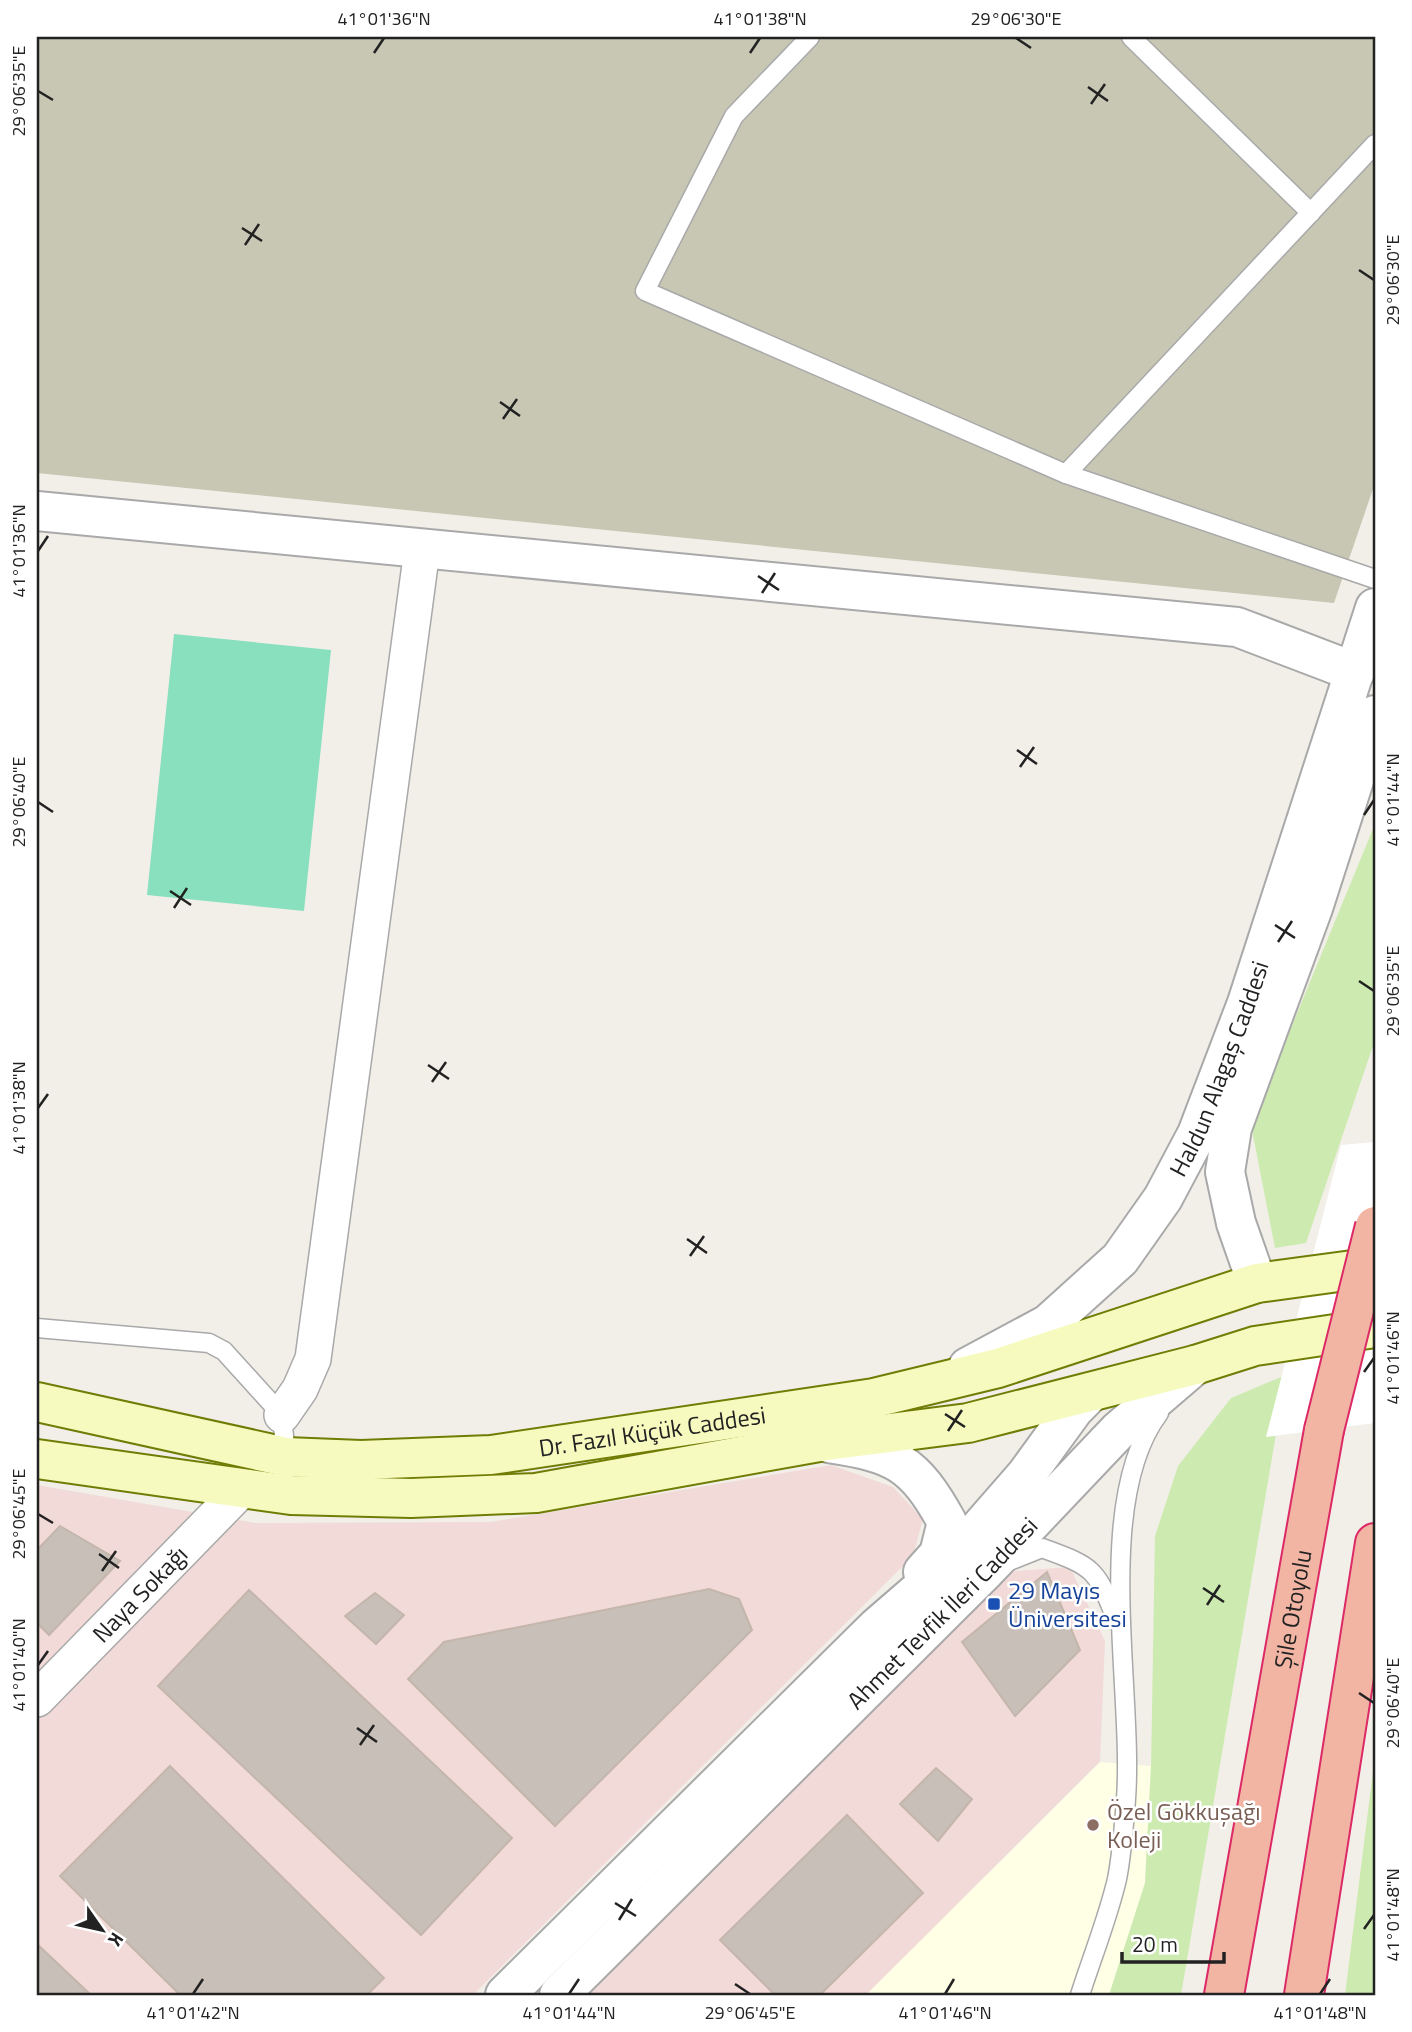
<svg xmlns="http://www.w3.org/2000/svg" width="1412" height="2032" font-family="'Titillium Web',sans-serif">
	<rect width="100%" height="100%" fill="#f2efe9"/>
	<g fill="#f2dad9">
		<path d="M831 1465 893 1487 923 1519 913 1556 473 1995H37V1485L256 1523 490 1522Z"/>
		<path d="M1070 1567 1105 1641 1100 1762 866 1995H588L1004 1572Z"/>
	</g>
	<path fill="#ffffe5" d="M1100 1762 1151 1766 1145 1883 1109 1995H866Z"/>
	<path fill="#c7c7b4" d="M37 37H1375V483L1334 603 37 473Z"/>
	<g fill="#cdebb0">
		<path d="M1375 824V1040L1306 1243 1275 1248 1251 1125Z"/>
		<path d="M1286 1375 1181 1995H1109L1145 1883 1151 1766 1155 1536 1178 1466 1231 1398Z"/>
		<path d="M1375 1755V1995H1345Z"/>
	</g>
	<path fill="#88e0be" d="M174 634 331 650 304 911 147 895Z"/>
	<path fill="#fff" d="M1375 1142V1423L1266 1437 1341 1145Z"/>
	<g fill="#c7bfb8" stroke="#c4b6ab" stroke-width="2">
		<path d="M60 1526 120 1561 49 1635 37 1623V1550Z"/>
		<path d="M1047 1572 1080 1650 1015 1716 962 1642Z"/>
		<path d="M709 1589 739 1599 752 1630 555 1826 408 1679 444 1642Z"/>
		<path d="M249 1590 512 1838 421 1935 158 1686Z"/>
		<path d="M375 1593 404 1615 376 1644 345 1616Z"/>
		<path d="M170 1766 384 1978 367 1995H180L60 1876Z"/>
		<path d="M936 1768 972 1799 938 1841 900 1804Z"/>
		<path d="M847 1815 923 1893 820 1995H775L720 1940Z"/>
		<path d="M37 1944 91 1995H37Z"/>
	</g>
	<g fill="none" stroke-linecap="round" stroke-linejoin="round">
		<defs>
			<g id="service">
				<path d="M810 37 734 116 645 291 1066 474 1375 579"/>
				<path d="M1131 37 1311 213"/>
				<path d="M1066 474 1375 144"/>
				<path d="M37 1328 209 1343 224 1351 282 1415 286 1457"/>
				<path d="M1007 1562 1042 1548C1095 1567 1096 1569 1117 1621"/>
				<path d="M1080 1995C1092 1957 1108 1918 1117 1879 1122 1854 1124 1825 1126 1799 1134 1691 1092 1502 1159 1413"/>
			</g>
			<g id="minor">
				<path d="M282 1415 300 1389 313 1359 422 550"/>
				<path id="s1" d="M37 1699 242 1489"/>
			</g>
			<g id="tertiary">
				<path d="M37 511 1237 627 1355 672"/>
				<path d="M1257 1283 1236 1223 1225 1172 1232 1128 1313 908 1375 715"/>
				<path id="s2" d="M968 1367 1048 1324 1120 1259 1163 1198 1197 1134 1247 1003 1375 608"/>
				<path d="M828 1443C895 1453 914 1462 947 1522L939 1554 923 1572"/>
				<path d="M505 1995 877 1627 944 1569 1026 1475 1074 1409 1091 1392"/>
				<path id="s3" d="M559 1995 986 1570 1118 1431 1195 1365"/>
			</g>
			<g id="secondary">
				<path id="s4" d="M37 1402 286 1457 361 1460 491 1455 874 1398 998 1368 1257 1283 1375 1267"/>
				<path d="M37 1459 291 1495 411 1498 536 1493 819 1442 968 1423 1195 1365 1255 1346 1375 1328"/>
			</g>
			<g id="trunk">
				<path id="s5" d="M1224 1995 1324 1430"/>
				<path d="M1304 1995 1375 1543"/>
			</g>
		</defs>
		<use href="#service" stroke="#a9a9a9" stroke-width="21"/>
		<use href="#minor" stroke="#a9a9a9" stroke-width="38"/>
		<use href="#tertiary" stroke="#a9a9a9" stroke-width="42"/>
		<use href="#secondary" stroke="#707d05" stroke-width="42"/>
		<use href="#trunk" stroke="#dc2a67" stroke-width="42"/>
		<use href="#service" stroke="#fff" stroke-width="18"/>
		<use href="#minor" stroke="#fff" stroke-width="35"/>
		<use href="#tertiary" stroke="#fff" stroke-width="38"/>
		<use href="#secondary" stroke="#f7fabf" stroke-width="38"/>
		<use href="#trunk" stroke="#f2b4a3" stroke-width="38"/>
		<defs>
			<path id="trunk-bridge" d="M1324 1430 1375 1226"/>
		</defs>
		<use href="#trunk-bridge" stroke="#dc2a67" stroke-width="42" stroke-linecap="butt"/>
		<use href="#trunk-bridge" stroke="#f2b4a3" stroke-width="38"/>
	</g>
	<path fill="none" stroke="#222" stroke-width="2.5" d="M1016 38 1031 48M374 53 384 38M750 53 760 38M1088 87 1108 101M38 91 53 100M1091 104 1105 84M242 228 262 241M245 245 259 224M1359 270 1374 280M500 402 520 416M503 419 517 399M38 551 48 536M758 576 779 590M762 593 775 573M1017 750 1037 764M1020 767 1034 747M38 802 53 812M1364 815 1374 800M170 891 191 905M174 908 187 888M1275 925 1295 938M1278 942 1292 921M1359 981 1374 991M428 1065 449 1079M432 1082 446 1062M38 1108 48 1094M687 1239 707 1253M690 1256 704 1236M1364 1372 1374 1358M945 1414 965 1427M948 1431 962 1410M38 1514 53 1523M99 1554 119 1568M102 1571 116 1551M1203 1588 1224 1602M1207 1605 1220 1585M38 1665 48 1651M1359 1693 1374 1703M357 1728 377 1742M360 1745 374 1725M615 1903 636 1916M619 1920 632 1899M1364 1929 1374 1915M735 1984 750 1994M193 1994 203 1979M569 1994 579 1979M945 1994 954 1979M1320 1994 1330 1979"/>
	<rect fill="#1a4fb4" stroke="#fff" stroke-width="2.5" x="987" y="1597" width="14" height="14" rx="3.5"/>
	<circle fill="#8d6e63" stroke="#fff" stroke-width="2.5" cx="1093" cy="1825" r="7"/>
	<g text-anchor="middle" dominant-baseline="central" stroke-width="5" stroke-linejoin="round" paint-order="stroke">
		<g font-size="24" fill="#222" stroke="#fff">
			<text stroke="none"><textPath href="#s2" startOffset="404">Haldun Alagaş Caddesi</textPath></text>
			<text stroke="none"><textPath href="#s4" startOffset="623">Dr. Fazıl Küçük Caddesi</textPath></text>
			<text stroke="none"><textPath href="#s1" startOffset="147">Naya Sokağı</textPath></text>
			<text stroke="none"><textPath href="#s5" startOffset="392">Şile Otoyolu</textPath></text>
			<text stroke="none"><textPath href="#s3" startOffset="541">Ahmet Tevfik İleri Caddesi</textPath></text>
		</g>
		<g font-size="24" fill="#164399" stroke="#fff" text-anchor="start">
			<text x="1008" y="1590">29 Mayıs<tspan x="1008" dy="28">Üniversitesi</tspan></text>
		</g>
		<g font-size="24" fill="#785e54" stroke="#fff" text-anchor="start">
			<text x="1107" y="1811">Özel Gökkuşağı<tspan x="1107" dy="28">Koleji</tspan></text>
		</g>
	</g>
	<rect width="1412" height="2032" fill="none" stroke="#ffffff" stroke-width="77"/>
	<g transform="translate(102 1930) rotate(124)" stroke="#ffffff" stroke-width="5" paint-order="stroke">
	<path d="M0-5L12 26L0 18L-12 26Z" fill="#222222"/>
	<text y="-10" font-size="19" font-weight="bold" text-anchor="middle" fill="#222222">K</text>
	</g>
	<path d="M1122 1952v10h102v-10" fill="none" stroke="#222222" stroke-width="3.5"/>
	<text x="1132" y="1952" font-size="21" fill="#222222" stroke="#ffffff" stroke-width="5" paint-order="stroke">20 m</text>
	<rect x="38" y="38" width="1336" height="1956" fill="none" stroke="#222" stroke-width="2.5"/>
	<g font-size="18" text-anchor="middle" fill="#222">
		<text x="384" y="25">41°01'36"N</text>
		<text x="760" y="25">41°01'38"N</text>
		<text x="1016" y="25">29°06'30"E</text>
		<text transform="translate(19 91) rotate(-90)" y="6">29°06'35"E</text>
		<text transform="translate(1393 280) rotate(-90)" y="6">29°06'30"E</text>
		<text transform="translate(19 551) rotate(-90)" y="6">41°01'36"N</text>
		<text transform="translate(1393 800) rotate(-90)" y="6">41°01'44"N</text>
		<text transform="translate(19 802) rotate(-90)" y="6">29°06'40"E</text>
		<text transform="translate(1393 991) rotate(-90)" y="6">29°06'35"E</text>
		<text transform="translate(19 1108) rotate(-90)" y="6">41°01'38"N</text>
		<text transform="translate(1393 1358) rotate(-90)" y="6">41°01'46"N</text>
		<text transform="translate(19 1514) rotate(-90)" y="6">29°06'45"E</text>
		<text transform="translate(19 1665) rotate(-90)" y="6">41°01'40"N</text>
		<text transform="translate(1393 1703) rotate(-90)" y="6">29°06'40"E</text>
		<text transform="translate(1393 1915) rotate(-90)" y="6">41°01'48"N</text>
		<text x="193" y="2019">41°01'42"N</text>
		<text x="569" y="2019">41°01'44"N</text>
		<text x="750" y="2019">29°06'45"E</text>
		<text x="945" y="2019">41°01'46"N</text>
		<text x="1320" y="2019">41°01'48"N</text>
	</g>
</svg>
